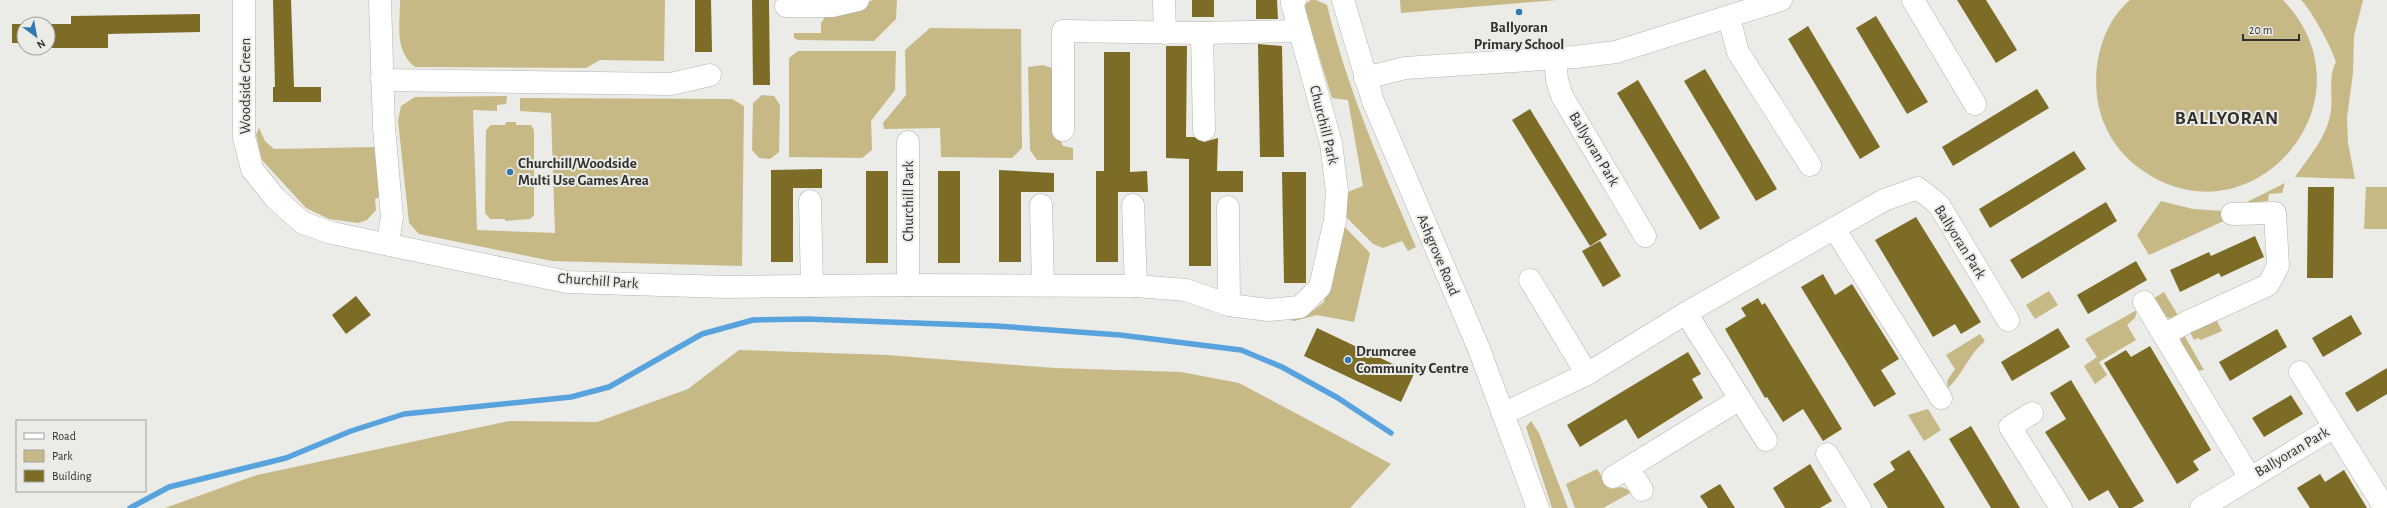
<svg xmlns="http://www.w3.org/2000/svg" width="2387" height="508" font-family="'Alegreya Sans',sans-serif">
	<rect width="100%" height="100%" fill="#ebebe7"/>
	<g fill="#c7b985">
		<path d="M400 0H665L664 61 600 60 586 68 415 67C394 50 400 25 400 0Z"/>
		<path d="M873 0H897L896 19 874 41 798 40 794 38V33H821V23L827 14 853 10Z"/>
		<path d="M1311 0H1316L1327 5C1347 89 1382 168 1416 247L1408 251 1402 241 1383 248 1373 244 1347 218 1345 196 1350 191 1363 186 1348 100 1332 98 1306 14 1305 4Z"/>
		<path d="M1400 0H1557L1401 13Z"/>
		<path d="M2130 0H2283C2380 101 2249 250 2139 168 2116 151 2100 124 2097 96 2093 62 2103 23 2130 0Z"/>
		<path d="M2301 0H2363L2354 36 2353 73 2347 118 2348 143 2355 179 2295 177C2309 157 2328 136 2331 110 2333 94 2328 76 2336 62 2332 48 2312 11 2301 0Z"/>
		<path d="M930 28 1021 29 1022 148 1012 158 941 157 940 128 884 129 883 123 906 95 905 50Z"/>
		<path d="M798 51H896L895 90 871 121 872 150 862 158 789 157V58Z"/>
		<path d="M1043 65 1052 68C1064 94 1049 119 1063 146L1073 148V160H1037L1030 150 1028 67Z"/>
		<path d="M762 95 774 96 780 105 779 152 770 159 759 158 752 150 753 103Z"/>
		<path d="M507 96 506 104 497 105V111L473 110 477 230 555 233 551 113 520 111V98L732 99 744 106 742 266 552 261 419 234 409 223 398 121 401 106 415 97Z"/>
		<path d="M506 122H516V125H531L534 130V215L530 219 505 221V219H490L485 213 486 130 491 125H505Z"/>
		<path d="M259 128 265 141 274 149 376 147 379 197 375 199 376 210 367 220 358 223 329 219 306 208 262 160 256 135Z"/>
		<path d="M2285 183 2282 193 2269 194 2268 201 2243 204Z"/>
		<path d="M2366 187H2387V229H2364Z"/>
		<path d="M2161 201 2193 209 2223 211 2226 220 2149 255 2137 235Z"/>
		<path d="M1344 226 1370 253 1354 322 1317 315 1294 321 1290 320 1314 310 1324 302Z"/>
		<path d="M2049 291 2058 305 2035 319 2026 305Z"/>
		<path d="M2164 292 2179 317C2165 323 2159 310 2151 300Z"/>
		<path d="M2137 310 2135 318 2127 325 2136 340 2099 362 2107 375 2095 384 2084 366 2097 357 2085 339Z"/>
		<path d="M2215 317 2222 331 2201 340 2198 338 2194 340 2189 330Z"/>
		<path d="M2183 333 2204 370 2194 371C2187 359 2176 347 2183 333Z"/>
		<path d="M1980 334 1985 341C1969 354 1963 374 1948 388L1947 381 1955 369 1946 355Z"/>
		<path d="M739 350 887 355 1055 368 1181 372 1239 383 1391 464 1350 508H165L257 475 509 421 597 422 688 389Z"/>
		<path d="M1928 409 1941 430 1924 441 1908 415Z"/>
		<path d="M1531 421 1539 433 1568 508H1552L1526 427Z"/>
		<path d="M1597 469 1610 489 1622 487 1632 492 1603 508H1575L1566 484Z"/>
	</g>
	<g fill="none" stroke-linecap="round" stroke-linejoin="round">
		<path stroke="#58a3dd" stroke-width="5.5" d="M130 508 169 487 286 458 351 431 404 414 571 397 609 387 702 334 753 320 807 319 997 326 1120 335 1241 350 1282 367 1338 398 1391 433"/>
	</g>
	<g fill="#7d6c26">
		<path d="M273 0H291L294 87H321V102H273V87H275Z"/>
		<path d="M695 0H711L712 52H695Z"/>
		<path d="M752 0H769L770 85H753Z"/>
		<rect x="1192" y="0" width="22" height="17"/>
		<path d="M1256 0H1277L1278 19H1256Z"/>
		<path d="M1957 0H1986L2017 50 1996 63Z"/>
		<path d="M200 14V32L108 34V48H50V43H48V24H71V16Z"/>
		<path d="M1876 16 1928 102 1907 114 1856 28Z"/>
		<rect x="12" y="24" width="12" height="19"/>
		<path d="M1808 26 1880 147 1860 159 1788 39Z"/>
		<path d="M1258 44 1282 46 1284 157H1260Z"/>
		<path d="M1166 46H1187L1186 137H1194L1204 142 1218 138 1217 171H1243V192H1211V266H1189V159L1166 158Z"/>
		<path d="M1104 52H1130V172L1147 171 1148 192H1118V262H1096V171H1104Z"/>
		<path d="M1705 69 1777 189 1756 201 1684 81Z"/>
		<path d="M1638 80 1720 218 1700 230 1617 93Z"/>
		<path d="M2037 89 2049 108 1953 166 1942 147Z"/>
		<path d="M1530 109 1607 235 1590 246 1512 120Z"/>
		<path d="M2074 151 2086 169 1990 228 1979 209Z"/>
		<path d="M822 169V188H793V262H771V170Z"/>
		<path d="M999 170 1054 173V192H1021V262H999Z"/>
		<rect x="866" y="171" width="22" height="92"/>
		<rect x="938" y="171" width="22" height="92"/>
		<path d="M1282 172H1306V283H1284Z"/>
		<path d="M2308 187H2334L2333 278H2307Z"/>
		<path d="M2106 202 2117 221 2022 279 2010 260Z"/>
		<path d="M1916 217 1981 322 1961 334 1955 324 1933 337 1875 240Z"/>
		<path d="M2255 236 2264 257 2221 277 2219 273 2180 292 2170 270 2209 252 2211 256Z"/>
		<path d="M1600 241 1621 276 1603 287 1582 251Z"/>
		<path d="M2136 261 2147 280 2088 314 2077 295Z"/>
		<path d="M1823 274 1835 295 1852 284 1899 359 1881 370 1896 394 1874 407 1801 287Z"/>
		<path d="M356 296 371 315 346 334 332 315Z"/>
		<path d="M1758 298 1762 305 1765 303 1842 429 1823 441 1803 409 1783 422 1767 397 1765 398 1725 329 1746 316 1741 308Z"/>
		<path d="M2351 315 2362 334 2323 357 2312 338Z"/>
		<path d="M1317 328 1414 374 1401 402 1304 356Z"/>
		<path d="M2058 328 2070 347 2012 381 2001 362Z"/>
		<path d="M2277 329 2287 347 2230 381 2219 362Z"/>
		<path d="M2150 346 2211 450 2193 461 2199 470 2177 484 2104 363 2126 350 2131 357Z"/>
		<path d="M1688 352 1701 374 1692 379 1703 398 1638 439 1626 419 1580 447 1567 425Z"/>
		<path d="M2387 368V394L2357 412 2345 393Z"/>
		<path d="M2071 380 2144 501 2132 508H2119L2108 490 2089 501 2045 432 2066 419 2050 393Z"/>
		<path d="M2291 395 2303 414 2264 437 2252 418Z"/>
		<path d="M1971 426 2007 486 2020 508H1991L1949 439Z"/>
		<path d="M1909 450 1928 480 1945 508H1888L1873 484 1895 470 1890 462Z"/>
		<path d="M1810 464 1832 501 1820 508H1785L1773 488Z"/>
		<path d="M2344 470 2367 508H2310L2297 488 2320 474 2325 482Z"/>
		<path d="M1720 484 1735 508H1708L1700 496Z"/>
	</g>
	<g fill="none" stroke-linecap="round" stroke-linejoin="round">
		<defs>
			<g id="minor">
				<path d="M244 0V137L252 169 275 198 303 223 332 233 567 282 726 287 908 285 1136 286 1186 290 1229 305 1269 310 1300 307 1320 287 1335 220 1337 191 1331 143 1292 3 1295 0"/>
				<path d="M380 0 384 128 392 217 388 243"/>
				<path d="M1164 0 1165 33"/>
				<path d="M1343 0 1373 101 1479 349 1538 508"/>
				<path d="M1913 0 1975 104"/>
				<path d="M786 6H832L858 0"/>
				<path d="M1729 18 1738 52 1810 165"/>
				<path d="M1202 33 1204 130"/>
				<path d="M1555 58 1557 80 1562 96 1645 236"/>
				<path d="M1365 78 1405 68 1575 57 1616 52 1781 0"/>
				<path d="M382 80 671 84 710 75"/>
				<path d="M1063 130V31L1202 33 1300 31"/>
				<path d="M810 201 812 286"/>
				<path d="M1041 205 1043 285"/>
				<path d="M1133 205 1136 286"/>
				<path d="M1228 207 1229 305"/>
				<path d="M1834 228 1941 398"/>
				<path d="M1530 280 1587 374"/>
				<path d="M908 285V142"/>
				<path d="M2144 302 2250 478"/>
				<path d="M1686 313 1766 440"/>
				<path d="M2164 335 2187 322 2268 285 2278 266 2275 213 2232 214"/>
				<path d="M2300 372 2385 508"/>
				<path d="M2032 413 2010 427 2061 508"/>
				<path d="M1503 414 1587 374 1686 313 1884 200 1918 188 1939 205 2008 320"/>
				<path d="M1827 454 1860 508"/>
				<path d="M1628 468 1642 490"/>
				<path d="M1613 477 1740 399"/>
				<path d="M2201 508 2334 427"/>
			</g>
		</defs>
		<use href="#minor" stroke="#b5b4b1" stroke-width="23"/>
		<use href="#minor" stroke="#fff" stroke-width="22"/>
	</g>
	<g fill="#317aae" stroke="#ebebe7" stroke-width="1.5">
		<circle cx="1519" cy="12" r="4"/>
		<circle cx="510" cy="172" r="4"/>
		<circle cx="1348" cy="360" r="4"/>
	</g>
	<g text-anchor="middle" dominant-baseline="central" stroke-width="4" stroke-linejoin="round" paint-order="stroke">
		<g font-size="15" font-weight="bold" fill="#313130" stroke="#ebebe7" text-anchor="start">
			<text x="1519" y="27" text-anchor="middle">Ballyoran<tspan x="1519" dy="17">Primary School</tspan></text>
			<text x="518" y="163">Churchill/Woodside<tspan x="518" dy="17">Multi Use Games Area</tspan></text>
			<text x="1356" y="351">Drumcree<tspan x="1356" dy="17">Community Centre</tspan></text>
		</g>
		<g font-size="15" fill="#313130" stroke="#ebebe7">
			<text transform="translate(245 86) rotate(-90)">Woodside Green</text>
			<text transform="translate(1324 125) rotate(76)">Churchill Park</text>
			<text transform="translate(1594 149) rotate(59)">Ballyoran Park</text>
			<text transform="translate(908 201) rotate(-90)">Churchill Park</text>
			<text transform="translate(1960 242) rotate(58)">Ballyoran Park</text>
			<text transform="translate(1438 255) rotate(67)">Ashgrove Road</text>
			<text transform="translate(598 281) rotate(4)">Churchill Park</text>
			<text transform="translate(2292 452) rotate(-31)">Ballyoran Park</text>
		</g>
		<g font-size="19" font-weight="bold" letter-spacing="1" fill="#313130" stroke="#ebebe7">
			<text x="2227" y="118">BALLYORAN</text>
		</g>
	</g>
	<rect x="16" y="420" width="130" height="72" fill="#ebebe7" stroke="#a1a19e"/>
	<rect x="24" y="433" width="20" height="6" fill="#ffffff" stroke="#a1a19e"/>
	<text x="52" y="440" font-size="12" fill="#313130">Road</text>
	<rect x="24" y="450" width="20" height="12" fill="#c7b985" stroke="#a1a19e"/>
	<text x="52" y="460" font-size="12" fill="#313130">Park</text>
	<rect x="24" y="470" width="20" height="12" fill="#7d6c26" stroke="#a1a19e"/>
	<text x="52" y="480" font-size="12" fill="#313130">Building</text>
	<g transform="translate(36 36) rotate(148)"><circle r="19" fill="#ebebe7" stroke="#a1a19e"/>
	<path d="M0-3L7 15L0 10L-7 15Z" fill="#317aae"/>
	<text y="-6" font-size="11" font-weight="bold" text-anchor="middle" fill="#313130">N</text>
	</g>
	<path d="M2243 34v6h56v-6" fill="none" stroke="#313130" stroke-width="2"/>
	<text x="2249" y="34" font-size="12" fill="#313130" stroke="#ebebe7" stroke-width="3" paint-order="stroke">20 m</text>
</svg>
